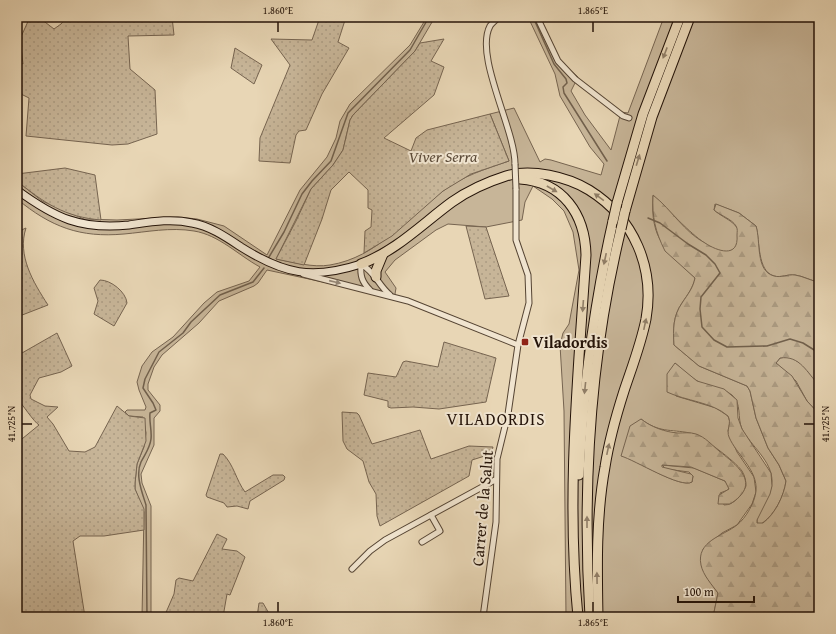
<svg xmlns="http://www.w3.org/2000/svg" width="836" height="634" font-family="'Gentium Book Plus',serif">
	<defs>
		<pattern id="forest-firs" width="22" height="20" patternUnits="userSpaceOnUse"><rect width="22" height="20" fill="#c7b598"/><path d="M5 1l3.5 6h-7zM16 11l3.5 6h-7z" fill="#ab9b82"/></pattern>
		<pattern id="garden-dots" width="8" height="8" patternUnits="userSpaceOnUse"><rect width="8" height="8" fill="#c7b598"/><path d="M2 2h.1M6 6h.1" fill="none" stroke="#ab9b82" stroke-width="1.8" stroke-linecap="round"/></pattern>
	</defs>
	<rect width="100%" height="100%" fill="#e8d6b5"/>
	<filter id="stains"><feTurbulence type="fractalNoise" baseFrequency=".005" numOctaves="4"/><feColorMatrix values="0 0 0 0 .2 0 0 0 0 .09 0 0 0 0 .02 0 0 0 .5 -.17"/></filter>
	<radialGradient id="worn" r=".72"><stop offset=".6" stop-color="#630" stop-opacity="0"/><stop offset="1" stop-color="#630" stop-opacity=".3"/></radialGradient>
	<g fill="#c7b598" stroke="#766450" fill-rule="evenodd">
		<path d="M427 17H435L415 51 353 115 350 120 343 150 333 165 311 189 276 259C293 262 313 268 330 265 378 257 406 218 443 191 463 176 485 169 509 161L490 114 514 108 540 162 545 159 551 160 601 175 604 164 590 147 560 96 555 74 528 17H539L559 61 578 77 571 91 585 115 611 150 621 112 628 113 664 17H819V282C811 281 803 276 795 275 788 274 781 278 774 276 757 271 760 241 756 226L739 213 715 204 714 210C725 220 746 224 737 244 722 276 665 203 653 196 650 240 666 250 695 278 693 288 688 294 682 303 673 316 673 329 674 345L699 366 747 386 750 391 756 418 768 448 779 465 786 481C784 496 775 515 761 524L757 523C755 509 773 496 772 481 772 461 751 446 742 429 737 418 742 403 732 395 722 387 710 388 699 382 690 377 682 369 675 363L676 396 716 408 728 416 730 422 728 431 737 452 754 477 756 492 752 504 737 525 722 533 703 549 706 576 718 593 713 617H566L564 411 560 345 563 333 569 324 579 270 573 232 564 211 552 199 533 186 525 202 522 220 486 227 448 224 436 230 395 260 385 272 396 288 394 300 351 288 267 270 258 283 254 286 219 301 199 323 162 355 154 367 148 384V390L160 405V411L154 418V445L141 474 142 483 151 506V617H142L144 512 135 489V483L137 464 144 447 146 433 143 417 129 416 125 412 127 410H145L146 407 139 390 137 382 142 366 152 352 173 337 204 303 217 292 249 281 260 267C238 255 219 235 194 231 170 227 147 232 124 234 80 238 51 227 17 199V181L42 201 84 219 117 220 178 217 197 219 224 226 267 255 300 190 327 157 336 138 340 121 350 104 410 45ZM641 419C659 433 670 429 690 433 702 436 735 461 742 471 745 476 746 481 746 486 742 495 734 505 724 505L720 493 728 490 729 487 725 481 694 468 662 465 666 469 689 472 693 476 692 482C681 488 642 464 630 459Z"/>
		<path d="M786 357 792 358 803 365 819 385V414L807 401 796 381 776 363 780 358Z"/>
	</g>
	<g fill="url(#forest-firs)" stroke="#766450">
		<path d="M653 195C672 210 684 232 705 243 717 251 739 259 737 235 737 232 738 229 736 226 732 219 721 216 714 210L716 204 739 213 756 226C761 241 755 271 774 276 781 278 788 274 795 275 803 276 811 281 819 282V385C807 373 800 355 780 358L776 363 792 376 807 401 819 414V603L817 617H713L718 593C712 585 703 575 701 565 696 541 723 536 737 525 746 518 755 502 756 491 758 470 736 454 729 437 726 430 732 423 728 416 712 402 686 401 667 392V374L675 363 697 381 724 389 737 400 738 418 742 429 771 473 772 486 770 494 757 520V523H763C775 514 784 496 786 481L779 465 768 448 756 418 750 391 747 386 699 366 674 345C673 329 673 316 682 303 688 294 693 288 695 278L665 251C655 231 652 217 653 195Z"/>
		<path d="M641 419C651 427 665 432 678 433 684 433 690 432 696 434 705 437 712 445 719 451 738 466 762 484 730 504H718L719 495 729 489 725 481 691 467 662 465V467L691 474 693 476 692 482C681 489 635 460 621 456L630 426Z"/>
	</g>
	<g fill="url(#garden-dots)" stroke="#766450">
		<path d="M30 17 41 19 54 29 61 24 67 17H172L174 35 128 36 130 69 155 90 157 134 128 144 112 145 26 136 29 98 17 92V61L23 64 20 39Z"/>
		<path d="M320 17H346L338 42 349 48 322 94 306 130 299 131 296 135 290 163 259 161 260 138 290 65 271 39 312 40Z"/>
		<path d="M444 39 431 61 444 67 434 95 384 138 411 151 416 138 427 130 490 114 509 161 471 174 443 191 392 236 364 253 365 231 371 227 372 210 368 208V190L349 172 331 190 322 219 304 265 276 259 296 221 311 189 333 165 343 150 350 120 353 115 415 51 420 43Z"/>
		<path d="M235 48 262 65 254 84 231 68Z"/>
		<path d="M65 168 95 175 101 220C65 217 44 203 17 181V174Z"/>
		<path d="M466 226 486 227 509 296 485 299Z"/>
		<path d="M26 228C17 255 33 282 48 305L17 317V232Z"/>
		<path d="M100 280C111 280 126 292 127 303L114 326 94 314 98 301 94 288Z"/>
		<path d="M57 333 72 366 61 372 39 378 30 395 31 399 45 406 58 407 47 417 53 424 69 451 85 452 95 447 117 406 129 416 145 418 146 441 137 464 135 483V489L144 509V530L104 536H80L73 541 85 617H17V443L39 425C34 422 22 404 17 398V353H22Z"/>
		<path d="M444 342 496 358 486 402 439 409 413 407 391 408 388 407V401L364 395 368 373 396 377 403 362 406 361 438 367Z"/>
		<path d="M342 412 357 413 359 415 372 444 420 430 431 459 469 446 493 447 491 454 472 460 469 476 380 526 377 516 376 494 369 482 363 461 347 449 343 441Z"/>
		<path d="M220 454H223C234 465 236 480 245 492L273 475H283L285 477 284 480 250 501 248 509 237 506 227 507 224 503 207 497 206 495Z"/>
		<path d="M217 534 227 539 222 549 237 551 245 557 230 595 227 594 223 617H164L174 594 176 580 179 578 193 581Z"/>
		<path d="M259 603H263L271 617H257Z"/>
	</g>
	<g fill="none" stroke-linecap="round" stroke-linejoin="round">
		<g stroke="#71604c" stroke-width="1.5">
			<path d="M533 17 554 64 566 79 567 83 563 87 564 93 607 161"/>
			<path d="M648 218 660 223 688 244 706 255 715 264 720 273 701 297 700 309 702 327 714 340 727 347 767 346 790 339 803 343 819 353"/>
			<path d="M269 257 284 232 302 194 312 181 331 161 348 113 410 50 429 17"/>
			<path d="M147 617 146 505C142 492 135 475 141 462 145 454 150 448 151 439 152 430 149 422 150 413L156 410 153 403 143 388 145 379 159 352 183 333 191 322 220 295 253 282 264 268"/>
		</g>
		<defs>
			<g id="street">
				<path d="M499 17C496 20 492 23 490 26 474 56 515 129 515 164"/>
				<path d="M537 17 558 61 575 79 623 116 629 118"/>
				<path d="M303 274 408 301 518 345"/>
				<path d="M370 290C362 282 360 276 361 264 376 273 378 285 390 295"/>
				<path d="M422 542 440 531 431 515"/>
				<path d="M352 569 370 551 385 540 495 480"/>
				<path d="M483 617 496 522 497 459 508 414 518 345 529 303 528 275 516 240V189"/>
			</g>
			<path id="secondary" d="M17 190C55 218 81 230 129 225 150 222 171 218 192 223 210 226 226 237 241 247 284 274 312 280 361 264"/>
			<g id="highway">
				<path d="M520 179C563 182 585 214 586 255 578 376 566 496 578 617"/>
				<path d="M617 203 643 114 680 17"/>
				<path d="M625 211 652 117 690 17"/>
				<path d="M361 264C396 251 422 224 452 202 469 190 487 182 506 176 531 168 568 177 589 190 634 218 655 268 646 319 641 344 632 367 624 391 616 416 609 441 605 467 596 516 597 567 598 617"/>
				<path d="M376 277V271L383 254"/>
				<path d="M579 475C583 389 594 305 613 221"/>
				<path d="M590 617C582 487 590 356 621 229"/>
			</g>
		</defs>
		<use href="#street" stroke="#543" stroke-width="7"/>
		<use href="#secondary" stroke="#241308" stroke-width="9"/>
		<use href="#highway" stroke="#241308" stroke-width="11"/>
		<use href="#street" stroke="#f0e4cf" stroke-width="5"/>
		<use href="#secondary" stroke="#f0e4cf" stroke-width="7"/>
		<use href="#highway" stroke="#e8d6b5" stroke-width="9"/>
		<defs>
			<path id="street-bridge" d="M515 164 516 189"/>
			<g id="highway-bridge">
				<path d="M613 221 617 203"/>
				<path d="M621 229 625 211"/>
			</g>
		</defs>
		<use href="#street-bridge" stroke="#543" stroke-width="7" stroke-linecap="butt"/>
		<use href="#highway-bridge" stroke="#241308" stroke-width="11" stroke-linecap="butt"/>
		<use href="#street-bridge" stroke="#f0e4cf" stroke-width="5"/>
		<use href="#highway-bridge" stroke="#e8d6b5" stroke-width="9"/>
	</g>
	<defs><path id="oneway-solid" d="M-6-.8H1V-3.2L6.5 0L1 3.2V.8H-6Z"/></defs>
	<g fill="#907e67">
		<use href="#oneway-solid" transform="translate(665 53) rotate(111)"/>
		<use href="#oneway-solid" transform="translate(638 160) rotate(-73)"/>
		<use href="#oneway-solid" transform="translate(552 189) rotate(30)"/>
		<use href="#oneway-solid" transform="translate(599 197) rotate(-144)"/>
		<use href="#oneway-solid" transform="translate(605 259) rotate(102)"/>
		<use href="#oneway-solid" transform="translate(583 306) rotate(94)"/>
		<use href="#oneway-solid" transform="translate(645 324) rotate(-78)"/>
		<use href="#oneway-solid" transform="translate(585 388) rotate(96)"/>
		<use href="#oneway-solid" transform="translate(608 449) rotate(-78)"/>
		<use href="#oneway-solid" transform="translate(587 522) rotate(-90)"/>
		<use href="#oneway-solid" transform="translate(597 578) rotate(-91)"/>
	</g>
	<use fill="#948675" href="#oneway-solid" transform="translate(335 282) rotate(13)"/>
	<path fill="none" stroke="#241308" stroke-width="1.5" d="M278 22V32M593 22V32M22 424H32M804 424H814M278 602V612M593 602V612"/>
	<rect fill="#8f2418" stroke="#f0e4cf" stroke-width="1.5" x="521" y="338" width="8" height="8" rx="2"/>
	<g text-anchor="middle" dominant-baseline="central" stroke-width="4" stroke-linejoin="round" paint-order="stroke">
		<g font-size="16" font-style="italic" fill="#5d4c3a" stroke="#f0e4cf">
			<text x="443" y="156">Viver Serra</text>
		</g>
		<g font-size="16" font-weight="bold" fill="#241308" stroke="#f0e4cf" text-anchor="start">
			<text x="533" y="342">Viladordis</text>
		</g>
		<g font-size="16" fill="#241308" stroke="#f0e4cf">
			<text transform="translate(482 508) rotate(-85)">Carrer de la Salut</text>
		</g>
		<g font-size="17" letter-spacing="1" fill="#241308" stroke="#f0e4cf">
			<text x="496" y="418">VILADORDIS</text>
		</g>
	</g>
	<rect width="836" height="634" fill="none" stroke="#e8d6b5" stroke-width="44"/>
	<path d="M678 596v6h76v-6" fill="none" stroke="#241308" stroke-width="2"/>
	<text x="684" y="596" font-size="12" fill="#241308" stroke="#f0e4cf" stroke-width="3" paint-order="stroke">100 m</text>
	<rect x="22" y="22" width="792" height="590" fill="none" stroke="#241308" stroke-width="1.5"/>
	<g font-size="10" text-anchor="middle" fill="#241308">
		<text x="278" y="14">1.860°E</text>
		<text x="593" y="14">1.865°E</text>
		<text transform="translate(11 424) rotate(-90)" y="4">41.725°N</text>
		<text transform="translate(825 424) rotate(-90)" y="4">41.725°N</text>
		<text x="278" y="626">1.860°E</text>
		<text x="593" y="626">1.865°E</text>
	</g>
	<rect width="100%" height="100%" filter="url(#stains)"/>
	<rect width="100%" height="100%" fill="url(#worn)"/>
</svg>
